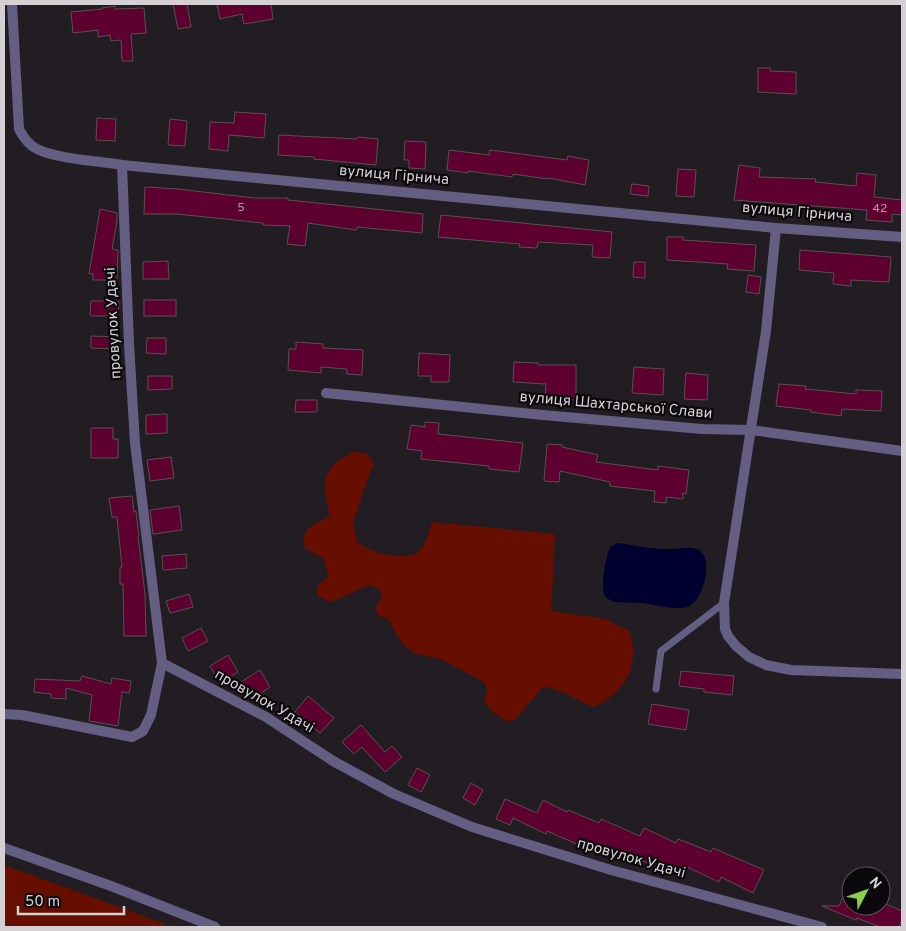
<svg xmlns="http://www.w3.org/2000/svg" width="906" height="931" font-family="Overpass,sans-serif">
	<rect width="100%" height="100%" fill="#221d22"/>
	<g fill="#660e00">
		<path d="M353 452 367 453 374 465 368 478 353 523 357 542C369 551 401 562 416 553 425 548 429 532 432 522L555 534 551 611 606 619 629 631C642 663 624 695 593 707L562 692 544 686 515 720 505 721 492 711 484 701 487 690 484 682 443 660 414 653 404 645 395 632 389 619 379 616 375 608 382 597 380 590 369 585 331 602 318 596V586L329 576 322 557 305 549C300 527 312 527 329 516 329 505 326 502 325 492 323 469 335 462 353 452Z"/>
		<path d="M4 865 174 927H4Z"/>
	</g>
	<path fill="#00002f" d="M617 543C634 545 650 549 666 549 676 550 687 546 697 549 715 556 704 598 690 606 679 612 654 604 641 603 633 602 623 603 615 602 612 601 606 598 605 596 600 587 606 556 610 547Z"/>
	<g fill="#5e002f" stroke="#595052">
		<path d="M173 4H187L191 27 178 29Z"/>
		<path d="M217 4H271L273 19 244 24 242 14 220 19Z"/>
		<path d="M115 6V9L144 8 146 33 131 34 133 61H122L121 40 111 41 110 35 98 37V30L73 33 71 12 102 9V8Z"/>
		<path d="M758 68H770V71L796 72V94L758 92Z"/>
		<path d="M235 112 266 114 264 138 229 135 228 151 209 149 210 122 234 123Z"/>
		<path d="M97 118 116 119 115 141 96 140Z"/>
		<path d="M170 119 187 121 185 146 168 145Z"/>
		<path d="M279 135 357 139 358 137 378 139 376 165 314 159V157L278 155Z"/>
		<path d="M405 141 426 142 425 169 409 168V160H404Z"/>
		<path d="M449 150 489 155 490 150 567 160 568 156 589 160 585 185 549 178 548 179 513 174 512 177 468 171V173L447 170Z"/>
		<path d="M739 165 760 168 759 177 816 179 815 182 856 186 857 173 876 175 874 197 902 200V215L892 214V222L866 220 867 210 734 200Z"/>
		<path d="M678 169 696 170 694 197 676 196Z"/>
		<path d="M632 184 649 186 648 196 630 194Z"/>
		<path d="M145 187 178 189 254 198H288V200L423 214 422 233 357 227 356 230 308 223 305 246 287 244 290 226 263 225V223L177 214H144Z"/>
		<path d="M100 209 117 213V221L112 249 118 250 117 280H93V274H89Z"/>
		<path d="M441 215 612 232 610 258 592 257 593 245 538 242 537 248 519 247 520 244 438 237Z"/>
		<path d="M667 237H683V240L756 245 754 271 727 269 728 264 667 260Z"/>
		<path d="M800 250 891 257 889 282 851 280V286L833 284 834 273 799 270Z"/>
		<path d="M168 261 169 279H143V262Z"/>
		<path d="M634 262H645V278L633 277Z"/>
		<path d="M748 275 761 277 759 294 746 292Z"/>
		<rect x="144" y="300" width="32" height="16"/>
		<path d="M91 301H119L118 316H92L90 315Z"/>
		<path d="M91 336 119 337V349L91 348Z"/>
		<path d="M147 338H166V354L146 353Z"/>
		<path d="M296 342 323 344V348L363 350 362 375 347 374V369L321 367V373L288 370 289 349H296Z"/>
		<path d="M419 353 450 355 449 382H431V376H418Z"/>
		<path d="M514 362 538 363V365H576V400H545L546 384 513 382Z"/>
		<path d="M634 367 664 369 663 395 632 393Z"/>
		<path d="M686 373 708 375 707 400 684 399Z"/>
		<path d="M148 376H172V389L148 390Z"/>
		<path d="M779 384 806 386 805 389 856 394V390L882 391 881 411 842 409 841 416 811 412V410L776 406Z"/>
		<path d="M296 400H317V412H295Z"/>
		<path d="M167 414V433L146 434V415Z"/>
		<path d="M425 422 439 423 438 434 523 443 519 472 489 469V466L421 459 422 451 407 449 411 425 425 427Z"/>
		<path d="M91 428H113V439H118V458H91Z"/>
		<path d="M547 444 562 445V447L598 455 596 462 658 470V466L689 470 686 494 683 493V499L666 497V503L654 502 655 491 610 486V482L560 471 559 482 544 481Z"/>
		<path d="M171 457 174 478 150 481 147 460Z"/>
		<path d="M132 496 134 512 136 511 139 536H138L145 594 146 636H124L123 584H120V567H122L117 517H112L109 498Z"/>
		<path d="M179 506 182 530 153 534 150 510Z"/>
		<path d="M186 554 187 568 163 570 162 556Z"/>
		<path d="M189 594 193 607 170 613 166 601Z"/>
		<path d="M201 628 208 641 188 651 182 638Z"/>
		<path d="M228 655 238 672 220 683 210 666Z"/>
		<path d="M260 670 270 687 252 699 241 682Z"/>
		<path d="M681 671 734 676 732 695 704 692V689L679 686Z"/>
		<path d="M82 676 111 684 112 678 131 681 129 693 122 692 118 726 89 721 92 695 66 688V699L51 698V694L34 692 35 679 80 681Z"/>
		<path d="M308 696 334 718 320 733 295 712Z"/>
		<path d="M652 704 689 710 686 730 648 724Z"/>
		<path d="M361 725 385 752 392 746 402 757 385 772 362 747 354 754 342 742Z"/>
		<path d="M417 768 430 775 421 792 408 785Z"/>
		<path d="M471 783 483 790 475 805 463 798Z"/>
		<path d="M505 799 537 813 543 800 567 812 568 810 599 823 601 819 640 836 644 828 676 843 678 839 711 852 713 848 764 870 753 893 721 877 719 882 687 867 684 872 652 860 650 864 617 849 615 854 582 840 579 845 547 831 546 834 513 818 510 825 496 819Z"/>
		<path d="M851 878V906H882L883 903 902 911V919L899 927H880L857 918 856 920 822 906H839Z"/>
	</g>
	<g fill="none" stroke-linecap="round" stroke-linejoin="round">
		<path stroke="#645e82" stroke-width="7" d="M656 689 661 651 724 603"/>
		<g stroke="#645e82" stroke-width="10">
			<path d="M12 4 19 129C23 137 29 145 37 149 57 159 99 161 122 165L776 228 902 237"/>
			<path d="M122 165 129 344 135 443 162 663 266 717 333 761 394 794 472 827 611 870 822 927"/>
			<path d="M776 228 766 331 724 603 725 629 728 636 736 646 749 657 766 665 791 670 902 674"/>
			<path d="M326 393 543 415 702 429 751 430 902 451"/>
			<path d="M4 714 22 715 132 737 143 731 151 715 162 663"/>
			<path d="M4 848 111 886 215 927"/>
		</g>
	</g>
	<g text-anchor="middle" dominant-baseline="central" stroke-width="4.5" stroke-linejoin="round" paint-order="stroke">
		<g font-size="12" fill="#b69cab">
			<text x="241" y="208">5</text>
			<text x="880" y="209">42</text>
		</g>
		<g font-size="15" fill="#d4d0d4" stroke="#0a080a">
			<text transform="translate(394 176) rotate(5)">вулиця Гірнича</text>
			<text transform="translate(797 213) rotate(5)">вулиця Гірнича</text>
			<text transform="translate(114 323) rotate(-93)">провулок Удачі</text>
			<text transform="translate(616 406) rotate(5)">вулиця Шахтарської Слави</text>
			<text transform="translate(264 702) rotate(30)">провулок Удачі</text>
			<text transform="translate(631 859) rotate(16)">провулок Удачі</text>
		</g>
	</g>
	<rect width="906" height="931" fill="none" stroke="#d4d0d4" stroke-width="10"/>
	<g transform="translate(866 891) rotate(49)"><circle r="24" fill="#0a080a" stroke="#5b585b"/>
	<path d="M0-4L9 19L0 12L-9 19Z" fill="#88cf4a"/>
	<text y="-8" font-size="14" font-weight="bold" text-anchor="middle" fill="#d4d0d4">N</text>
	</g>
	<path d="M18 906v8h106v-8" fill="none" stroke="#d4d0d4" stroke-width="2.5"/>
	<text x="25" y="906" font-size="15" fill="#d4d0d4" stroke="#0a080a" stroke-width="4" paint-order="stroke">50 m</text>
</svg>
